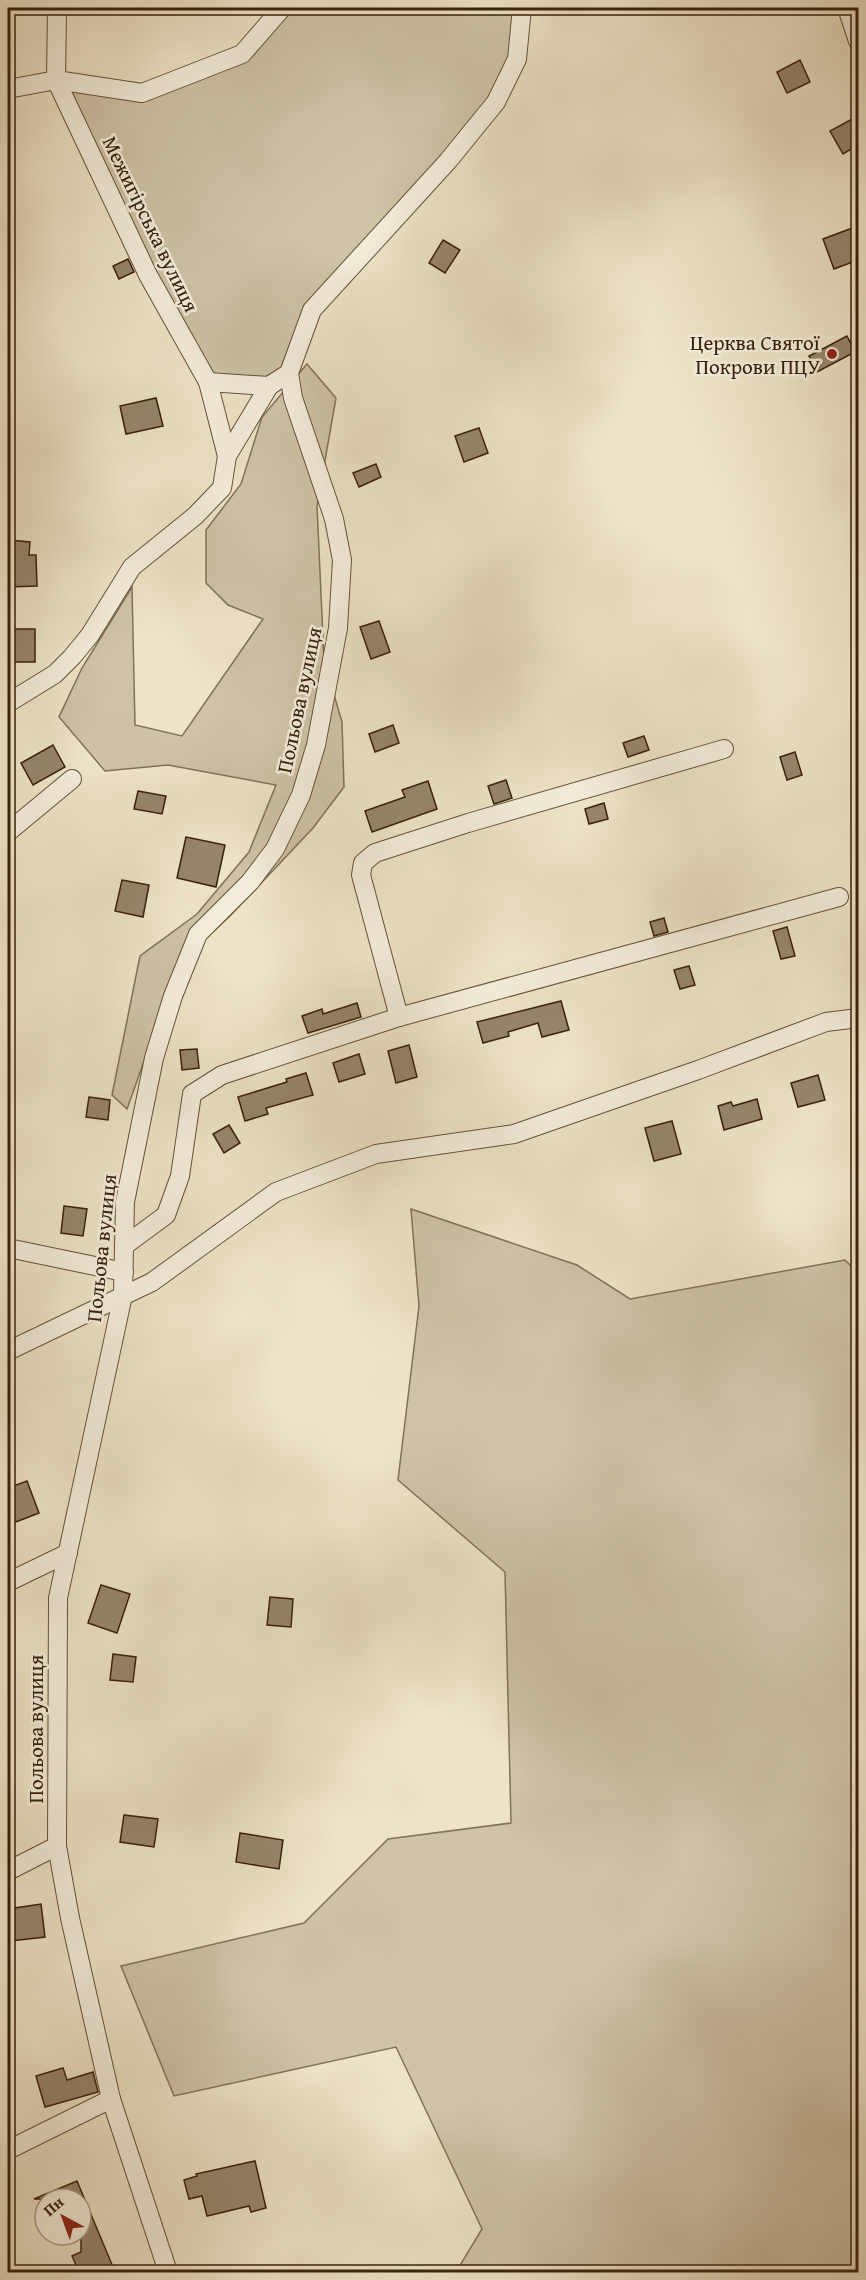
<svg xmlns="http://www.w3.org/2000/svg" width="866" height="2280" font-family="'Gentium Book Plus',serif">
	<rect width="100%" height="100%" fill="#ede3c7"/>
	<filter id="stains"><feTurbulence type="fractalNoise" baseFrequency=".00333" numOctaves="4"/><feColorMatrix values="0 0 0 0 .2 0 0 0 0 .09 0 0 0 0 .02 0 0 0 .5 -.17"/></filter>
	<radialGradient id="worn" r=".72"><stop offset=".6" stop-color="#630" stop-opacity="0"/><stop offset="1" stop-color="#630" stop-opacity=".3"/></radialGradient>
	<g fill="#cec2a7" stroke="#837158" stroke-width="1.5">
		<path d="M282 8H522L496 102 312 310 294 356 269 386 208 382 56 80 142 93 242 54Z"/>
		<path d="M307 364 336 398 317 506 324 660 342 722 344 787 313 828 230 916 179 963 127 1109 112 1095 140 956 197 914 249 852 276 785 168 765 105 771 59 717 82 668 132 587 135 725 182 736 263 619 228 605 206 583V530L241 484 262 417Z"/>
		<path d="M411 1209 577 1265 630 1299 845 1260 858 1273V2272H456L482 2229 396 2047 174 2096 121 1966 304 1923 388 1839 511 1823 505 1572 398 1480 419 1306Z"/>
	</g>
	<g fill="#96856c" stroke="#38200a" stroke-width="1.5">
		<path d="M800 60 810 82 787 93 777 72Z"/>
		<path d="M854 118 858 126V145L843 154 830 131Z"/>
		<path d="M855 227 858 235V260L834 269 823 239Z"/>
		<path d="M443 240 460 250 445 273 429 263Z"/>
		<path d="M128 259 134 272 119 279 113 266Z"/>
		<path d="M847 336 855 352 817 372 809 356Z"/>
		<path d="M156 398 163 426 126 434 120 406Z"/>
		<path d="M479 428 488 453 464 462 455 436Z"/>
		<path d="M376 464 381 477 359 487 353 473Z"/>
		<path d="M10 540 30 542 29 555H36L37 586 8 587V555Z"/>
		<path d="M379 621 390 652 371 659 360 627Z"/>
		<rect x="8" y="629" width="27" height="33"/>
		<path d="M393 725 399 743 375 752 369 734Z"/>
		<path d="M644 736 649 750 628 757 623 743Z"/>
		<path d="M53 745 65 767 33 785 21 763Z"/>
		<path d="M795 752 802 775 787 780 780 757Z"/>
		<path d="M506 780 512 798 494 804 488 786Z"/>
		<path d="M428 781 437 809 372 832 365 811 405 797 402 790Z"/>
		<path d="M138 791 166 796 162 814 134 809Z"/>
		<path d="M604 803 608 819 589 824 585 809Z"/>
		<path d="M186 837 225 845 216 887 177 878Z"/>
		<path d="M122 880 149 885 143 917 115 911Z"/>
		<path d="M664 918 668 932 654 936 650 922Z"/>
		<path d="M787 927 795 956 781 959 773 931Z"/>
		<path d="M689 966 695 985 680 989 674 970Z"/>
		<path d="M561 1001 569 1030 542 1037 538 1023 508 1032 509 1036 483 1043 477 1022Z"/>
		<path d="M357 1003 361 1017 308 1033 302 1016 322 1009 323 1014Z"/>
		<path d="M409 1045 417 1077 396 1083 388 1051Z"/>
		<path d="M197 1049 199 1068 182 1070 180 1050Z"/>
		<path d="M359 1054 365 1074 339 1082 333 1063Z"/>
		<path d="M306 1073 313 1095 266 1108 268 1114 245 1121 238 1097 287 1082 286 1079Z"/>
		<path d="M818 1075 825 1100 798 1107 791 1083Z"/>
		<path d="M89 1097 110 1100 108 1120 86 1117Z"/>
		<path d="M757 1099 762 1119 724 1130 718 1106 731 1102 733 1106Z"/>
		<path d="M672 1121 681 1154 654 1161 645 1128Z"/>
		<path d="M229 1125 240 1143 224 1153 213 1134Z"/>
		<path d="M64 1206 87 1209 83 1236 61 1233Z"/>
		<path d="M27 1481 39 1513 8 1525V1488Z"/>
		<path d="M101 1585 130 1594 117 1633 88 1623Z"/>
		<path d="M270 1597 293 1599 291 1627 267 1625Z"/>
		<path d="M113 1654 136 1657 133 1682 110 1680Z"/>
		<path d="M124 1815 158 1819 154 1847 120 1842Z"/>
		<path d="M240 1833 283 1840 279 1869 236 1862Z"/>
		<path d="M41 1904 45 1937 11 1941 8 1909Z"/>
		<path d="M63 2068 67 2080 93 2072 98 2092 45 2107 36 2076Z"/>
		<path d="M255 2161 266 2208 251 2212 249 2206 207 2216 202 2196 189 2199 184 2180 197 2176 196 2174Z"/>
		<path d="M77 2181 113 2267 99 2272H79L72 2256 81 2252V2199H34Z"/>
	</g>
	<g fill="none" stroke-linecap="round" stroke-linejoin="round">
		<defs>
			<g id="street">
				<path d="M57 8 56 80 148 275 208 382 227 456"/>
				<path d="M847 8 858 41"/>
				<path d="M8 89 56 80 142 93 242 54 282 8"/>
				<path d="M208 382 269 386 289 373 312 310 448 161 496 102 517 59 522 8"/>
				<path d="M8 703 55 674 72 657 90 635 132 567 195 516 222 488 227 456 269 386"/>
				<path d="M8 832 72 779"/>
				<path d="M399 1017 361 875 363 863 375 853 468 823 724 749"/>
				<path d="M124 1246 166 1215 180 1176 192 1094 222 1075 399 1017 839 897"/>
				<path d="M8 1248 124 1272"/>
				<path d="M8 1351 152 1282 276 1192 376 1154 514 1134 698 1070 826 1022 858 1018"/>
				<path d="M8 1582 68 1553"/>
				<path d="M8 1871 57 1846"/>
				<path d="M8 2150 111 2099"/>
				<path d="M168 2272 111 2099 70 1918 57 1846 58 1598 123 1295 125 1202 154 1058 173 996 198 934 250 882 275 849 301 795 316 745 338 628 342 560 334 519 293 398 289 373"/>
			</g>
		</defs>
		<use href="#street" stroke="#655139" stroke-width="20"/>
		<use href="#street" stroke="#f3eddb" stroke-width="18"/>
	</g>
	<circle fill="#8f2418" stroke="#f3eddb" stroke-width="2" cx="832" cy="354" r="6"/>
	<g text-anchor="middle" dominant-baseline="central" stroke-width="5" stroke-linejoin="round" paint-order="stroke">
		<g font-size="21" fill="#38200a" stroke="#f3eddb">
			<text transform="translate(151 224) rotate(64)">Межигірська вулиця</text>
			<text transform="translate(299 700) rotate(-78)">Польова вулиця</text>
			<text transform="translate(101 1248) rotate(-84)">Польова вулиця</text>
			<text transform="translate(35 1729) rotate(-90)">Польова вулиця</text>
		</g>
		<g font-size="21" fill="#38200a" stroke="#f3eddb" text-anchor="end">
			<text x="820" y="342">Церква Святої<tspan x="820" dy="24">Покрови ПЦУ</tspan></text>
		</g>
	</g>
	<rect width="866" height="2280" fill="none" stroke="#ede3c7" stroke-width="30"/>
	<rect x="9" y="9" width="848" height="2262" fill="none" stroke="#38200a" stroke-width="3"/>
	<rect x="15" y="15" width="836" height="2250" fill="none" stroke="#38200a" stroke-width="1.5"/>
	<g transform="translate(63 2217) rotate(319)"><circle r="28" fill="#f3eddb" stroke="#a89b87" stroke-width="1.5"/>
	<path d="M0-4.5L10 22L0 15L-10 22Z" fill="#8f2418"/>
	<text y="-9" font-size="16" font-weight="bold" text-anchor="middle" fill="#38200a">Пн</text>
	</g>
	<rect width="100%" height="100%" filter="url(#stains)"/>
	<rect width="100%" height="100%" fill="url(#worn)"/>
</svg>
